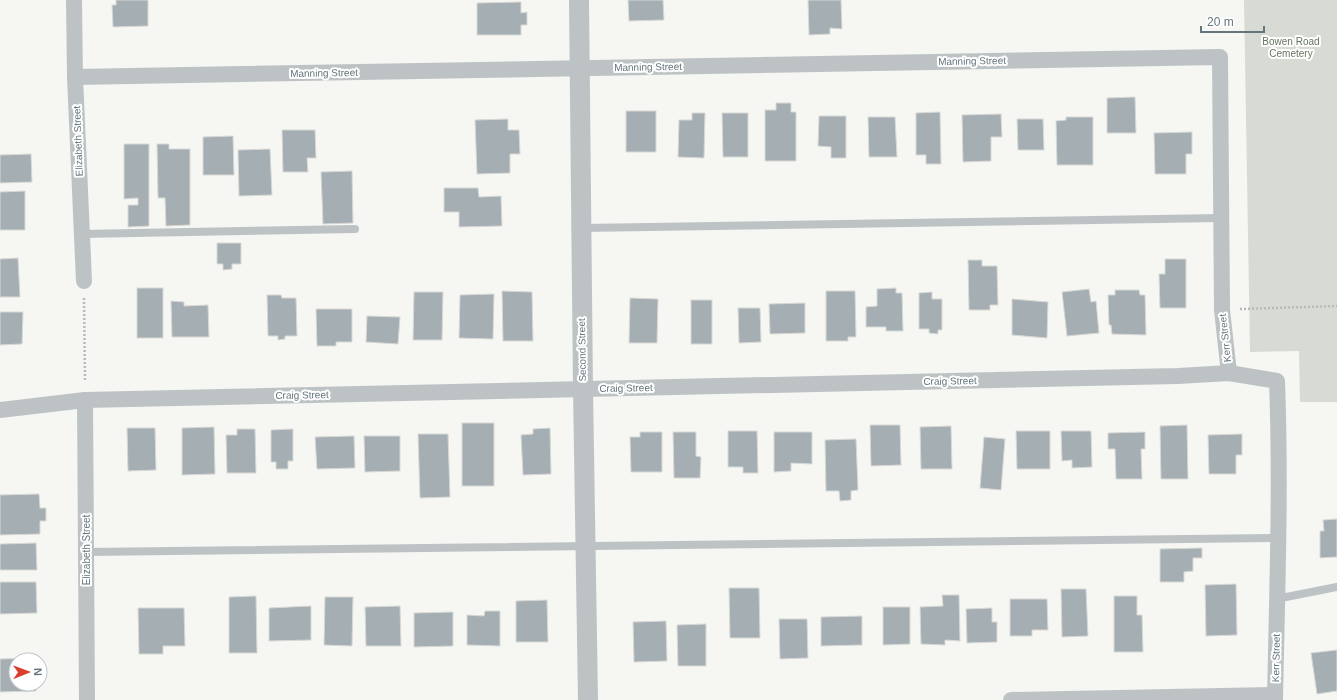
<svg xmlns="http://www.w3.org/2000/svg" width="1337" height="700" font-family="Arial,sans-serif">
	<rect width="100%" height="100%" fill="#f6f6f3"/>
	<path fill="#d7dbd3" d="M1244 0H1337V402H1300L1299 351 1250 352Z"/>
	<g fill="#a5afb3" stroke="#d8d8d6">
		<path d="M116 0H148V26L113 27 112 5H116Z"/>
		<path d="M628 0H663L664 20 629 21Z"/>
		<path d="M808 0H841L842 29 830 28V34L809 35Z"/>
		<path d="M521 2V13L527 12V25H521V35H477V3Z"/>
		<path d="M1135 97 1136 133H1107V98Z"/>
		<path d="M776 103H791V112H796V161H765V110H776Z"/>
		<rect x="626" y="111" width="30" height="41"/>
		<path d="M940 112 941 164H926V155H916V113Z"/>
		<path d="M692 113H705L704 158 678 157 679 120H692Z"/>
		<path d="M722 113H748V157H723Z"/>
		<path d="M1001 114 1002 137H991V161L963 162 962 115Z"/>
		<path d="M819 116H846V158H831V147L818 146Z"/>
		<path d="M868 117H895L897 157H869Z"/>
		<path d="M1066 117H1093V165H1057L1056 121 1066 120Z"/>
		<path d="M508 119V130H519L520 154H510V173L477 174 475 120Z"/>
		<path d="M1017 119H1043L1044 150H1018Z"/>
		<path d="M282 130H315L316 158H307L308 172H283Z"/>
		<path d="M1192 132V154H1186V174H1155L1154 133Z"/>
		<path d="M233 136 234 175H203V137Z"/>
		<path d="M124 144H149V226L128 227V205H138V198L124 199Z"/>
		<path d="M157 144H169V149H190V225L166 226 165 198H158Z"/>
		<path d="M270 149 272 195 239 196 238 150Z"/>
		<path d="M31 154 32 182 0 183V155Z"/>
		<path d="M352 171 353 223 323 224 321 172Z"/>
		<path d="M444 188H478L479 197 501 196 502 226 459 227V212H444Z"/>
		<path d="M25 191V230H0V192Z"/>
		<path d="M217 243H241V264H232V269L223 270V264H217Z"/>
		<path d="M18 258 20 297H0V259Z"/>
		<path d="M1165 259H1186V308H1160L1159 274H1165Z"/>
		<path d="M968 260H982V266H997L998 305H990V310H969Z"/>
		<rect x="137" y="288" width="26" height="50"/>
		<path d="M896 288V293H902L903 331H886V327H866V307L877 306V289Z"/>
		<path d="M1089 289 1091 302 1096 301 1099 333 1067 336 1062 292Z"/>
		<path d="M1115 290H1139L1140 295H1145L1146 335 1112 334 1111 325H1109L1108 295H1115Z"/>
		<path d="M502 291 532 292 533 341H503Z"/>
		<path d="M826 291H855L856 337H848V341H826Z"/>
		<path d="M414 292H443L442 340H413Z"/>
		<path d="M932 292V299H942V330H938V334L929 333V329H919V293Z"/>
		<path d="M494 294 493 339 459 338 460 295Z"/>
		<path d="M267 295H281L282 298H296L297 336H285V339L278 340V336H268Z"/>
		<path d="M630 298 658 299 657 343H629Z"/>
		<path d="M1012 299 1048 302 1047 338 1012 335Z"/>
		<rect x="691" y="300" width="21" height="44"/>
		<path d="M171 301 184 302V306L208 305 209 337H172Z"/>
		<path d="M805 303V333L770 334 769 304Z"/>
		<path d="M738 308H760L761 342 739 343Z"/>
		<path d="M316 309H352V342H336V346H317Z"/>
		<path d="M0 312H23L22 344 0 345Z"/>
		<path d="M367 316 400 317 398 344 366 342Z"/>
		<rect x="462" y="423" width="32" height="63"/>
		<path d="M870 425H900L901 465 871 466Z"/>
		<path d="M1187 425 1188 479H1161L1160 426Z"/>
		<path d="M951 426 952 469H921L920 427Z"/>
		<path d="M214 427 215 474 182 475V428Z"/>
		<path d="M127 428H155L156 470 128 471Z"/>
		<path d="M550 428 551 474 523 475 521 435 533 434V429Z"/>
		<path d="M237 429H255L256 473H227L226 435H237Z"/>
		<path d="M293 429V461H288V469H276V462H271V430Z"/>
		<path d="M728 431H757L758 473H743V467H728Z"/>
		<path d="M1016 431H1050V469H1017Z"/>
		<path d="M1061 431H1091L1092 467 1072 468V460L1062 461Z"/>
		<path d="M640 432H662V472H631L630 437H640Z"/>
		<path d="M673 432H696V456L701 457 700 478H674Z"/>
		<path d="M774 432H812V464L791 463V471L774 472Z"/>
		<path d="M1145 432V449H1141L1142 479H1116L1115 449H1108V433Z"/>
		<path d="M418 434H448L450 497 420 498Z"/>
		<path d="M1242 434V455H1236V474H1209L1208 435Z"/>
		<path d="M354 436 355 468 317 469 315 437Z"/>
		<path d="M364 436H400V471L365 472Z"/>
		<path d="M984 437 1005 439 1001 490 980 488Z"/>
		<path d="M856 439 858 490 851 491V500L840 501 839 491H826L825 440Z"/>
		<path d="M39 494 40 508H46V521H40V534L0 535V495Z"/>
		<path d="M1337 519V557L1320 558V531H1324L1323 520Z"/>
		<path d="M36 543 37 570H0V544Z"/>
		<path d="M1202 548V558H1193V571L1184 572V582H1160V549Z"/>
		<path d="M0 582H36L37 613 0 614Z"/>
		<path d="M1236 584 1237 635 1206 636 1205 585Z"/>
		<path d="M729 588H759L760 638H730Z"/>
		<path d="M1061 589H1086L1088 636 1062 637Z"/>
		<path d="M942 595H959L960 641 945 640V645L921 644 920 607 943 606Z"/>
		<path d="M256 596 257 653H229V597Z"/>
		<path d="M1114 596H1137V615H1142L1143 652H1114Z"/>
		<path d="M325 597H353L352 646 324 645Z"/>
		<path d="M1010 599H1047L1048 630H1032V636H1010Z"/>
		<path d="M547 600 548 642H516V601Z"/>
		<path d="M311 606V640L269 641V608Z"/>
		<path d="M400 606 401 646H366L365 607Z"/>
		<path d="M883 607H910V644L883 645Z"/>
		<path d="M138 608H184L185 646H163V654H139Z"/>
		<path d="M992 608V622H997V642L967 643 966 609Z"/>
		<path d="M485 611H500V646L467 645V615L484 616Z"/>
		<path d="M453 612V646L414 647V613Z"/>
		<path d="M862 616V645L821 646V617Z"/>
		<path d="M779 619H807L808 658 780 659Z"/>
		<path d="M666 621 667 661 634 662 633 622Z"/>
		<path d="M706 624V666H678L677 625Z"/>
		<path d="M1337 650V691L1317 694 1311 653Z"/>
		<path d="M36 658V660H16V684H36V691L0 692V659Z"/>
	</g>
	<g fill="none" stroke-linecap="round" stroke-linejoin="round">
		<g stroke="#b6babc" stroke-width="2.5" stroke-dasharray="2 2" stroke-linecap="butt">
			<path d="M84 298 85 381"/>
			<path d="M1240 309 1337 306"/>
		</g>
		<g stroke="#bdc3c5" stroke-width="8">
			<path d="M582 228 1221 218"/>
			<path d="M81 234 355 229"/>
			<path d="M86 552 1278 538"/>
			<path d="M1276 599 1337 587"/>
		</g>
		<g stroke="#bdc3c5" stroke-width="16">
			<path d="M74 0 75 77 84 281"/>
			<path d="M75 77 1220 57 1222 310 1229 373"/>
			<path d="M85 400 87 700"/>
			<path d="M0 410 85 400 1178 376 1229 373 1277 381C1281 487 1277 594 1275 700"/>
			<path d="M1011 700 1275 695"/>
		</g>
		<path stroke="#bdc3c5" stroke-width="20" d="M579 0 583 389 588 700"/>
	</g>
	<g text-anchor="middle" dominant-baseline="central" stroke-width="4" stroke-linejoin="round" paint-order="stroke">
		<g font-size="10" fill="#687661" stroke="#fff">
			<text x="1291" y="41">Bowen Road<tspan x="1291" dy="12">Cemetery</tspan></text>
		</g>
		<g font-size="10" fill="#63767d" stroke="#fff">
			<text transform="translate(972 61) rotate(-1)">Manning Street</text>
			<text transform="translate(648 67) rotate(-1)">Manning Street</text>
			<text transform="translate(324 73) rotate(-1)">Manning Street</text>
			<text transform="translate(78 141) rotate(-92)">Elizabeth Street</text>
			<text transform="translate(1225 338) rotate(-96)">Kerr Street</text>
			<text transform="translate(582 350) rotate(-91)">Second Street</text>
			<text transform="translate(950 381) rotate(-1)">Craig Street</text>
			<text transform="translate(626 388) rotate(-1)">Craig Street</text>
			<text transform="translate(302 395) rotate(-1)">Craig Street</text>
			<text transform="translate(86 550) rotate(-90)">Elizabeth Street</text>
			<text transform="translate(1276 658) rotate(-89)">Kerr Street</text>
		</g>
	</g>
	<g transform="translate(28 672) rotate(89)"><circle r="19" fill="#ffffff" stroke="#c1c8cb"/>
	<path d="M0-3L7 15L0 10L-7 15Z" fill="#dc3e2e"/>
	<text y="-6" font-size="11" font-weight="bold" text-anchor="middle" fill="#63767d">N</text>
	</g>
	<path d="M1201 26v6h63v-6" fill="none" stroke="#63767d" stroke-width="2"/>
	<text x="1207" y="26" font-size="12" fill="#63767d" stroke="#ffffff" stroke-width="3" paint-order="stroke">20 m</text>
</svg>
